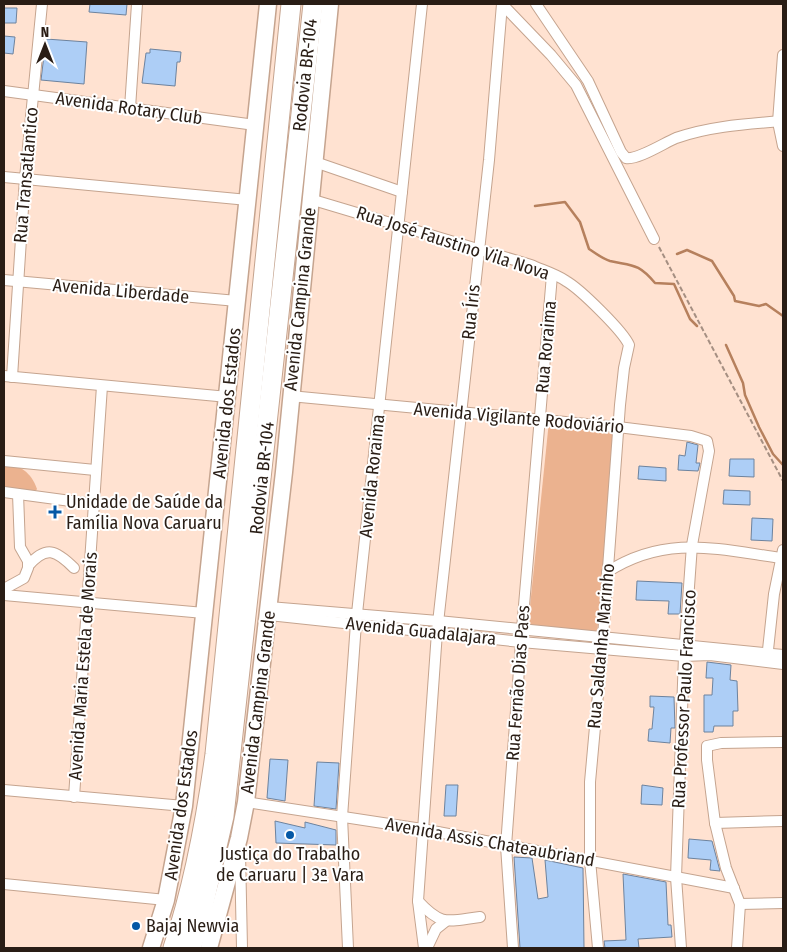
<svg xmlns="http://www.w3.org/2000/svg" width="787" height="952" font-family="'Fira Sans Condensed',sans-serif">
	<rect width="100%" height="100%" fill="#ffe2d1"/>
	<g fill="#ebb28f">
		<path d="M549 421 620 429 597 632 528 626Z"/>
		<path d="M4 464C20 465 31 472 37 489L34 494 4 490Z"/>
	</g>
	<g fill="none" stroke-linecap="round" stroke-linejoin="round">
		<g stroke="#b6805d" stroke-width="2.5">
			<path d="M535 206 565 202 580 222 589 249C595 253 603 259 610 261 633 266 638 263 655 283L674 284 690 319 697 326"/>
			<path d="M677 254 687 250 712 261 734 296 735 301 759 306 766 304 783 316"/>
			<path d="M726 345 743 383 745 395 759 427 773 454 783 465"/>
		</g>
	</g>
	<g fill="#adcef6" stroke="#6d839e">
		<path d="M90 4H127L126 15 89 12Z"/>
		<path d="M4 8H17L16 23H4Z"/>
		<path d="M4 36 15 37 13 54 4 53Z"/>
		<path d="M46 39 87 42 84 84 41 80Z"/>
		<path d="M150 49 181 52 180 62H177L175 86 142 83 146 53H150Z"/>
		<path d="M687 442 698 445 696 463H700L698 471 678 470 679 455 685 456Z"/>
		<path d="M730 459H754V477L729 476Z"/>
		<path d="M639 466 666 468V481L638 479Z"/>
		<path d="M724 490 750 491V505L723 504Z"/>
		<path d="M752 518 773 519 772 541 751 540Z"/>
		<path d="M637 581 682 583 680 614H668L669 601 636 600Z"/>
		<path d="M707 662 731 665 730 680 737 681 738 711H733V726H714L713 732H704V695H712L713 678H706Z"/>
		<path d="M650 696 674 697 675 728H671L670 743 648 741 649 729H652L654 707H650Z"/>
		<path d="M270 759 288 760 285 801 267 798Z"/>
		<path d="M317 762 339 763 336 809 314 806Z"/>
		<path d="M446 785H458L456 816H444Z"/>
		<path d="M642 785 663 788 662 805 641 804Z"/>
		<path d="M275 821 305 828V822L336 830V845L276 843Z"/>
		<path d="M689 839 712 841 720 871 710 870 711 860 688 858Z"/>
		<path d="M514 857 532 858 538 899 548 897 545 860 583 868 584 948H520Z"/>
		<path d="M623 874 666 882 668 925H671L672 937 638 939 639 948H605L604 941 626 940Z"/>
	</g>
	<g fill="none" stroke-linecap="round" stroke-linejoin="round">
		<defs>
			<g id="street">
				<path d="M502 4 551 55 576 85 654 239"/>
				<path d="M536 4 588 81 621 152 626 158C638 160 664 143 676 138 710 126 747 124 783 121"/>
				<path d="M783 55 778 122 783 146"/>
				<path d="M4 91 255 125"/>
				<path d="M130 108 137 4"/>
				<path d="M315 162 402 192"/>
				<path d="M4 177 248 200"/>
				<path d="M310 199 531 265C542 270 556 274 566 281 580 289 623 331 629 345L624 368 620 405 602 650 590 782V860L598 948"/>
				<path d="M4 280 237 301"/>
				<path d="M4 376 228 397"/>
				<path d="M12 377 25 178 42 4"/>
				<path d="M290 396 618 427 691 436 707 441 709 451 692 545 684 656 676 877 681 948"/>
				<path d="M4 461 95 470"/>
				<path d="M4 492 93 504"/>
				<path d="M28 566C46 545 56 550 74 568"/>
				<path d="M607 572C666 534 717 549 781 558"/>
				<path d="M4 589 24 578 28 568V561L20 547 18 494"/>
				<path d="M4 595 204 613"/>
				<path d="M269 607 438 621 783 655"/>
				<path d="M269 615 521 642 684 656 710 655 783 664"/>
				<path d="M767 659 774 594 783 550"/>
				<path d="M4 790 184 806"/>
				<path d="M74 797 102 386"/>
				<path d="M246 802 422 829 734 888"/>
				<path d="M715 823 783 821"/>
				<path d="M240 852 242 948"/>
				<path d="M4 884 166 900"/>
				<path d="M418 901C442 927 448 921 480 917"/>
				<path d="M740 904 783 903"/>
				<path d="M348 948 342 817 356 623 422 4"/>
				<path d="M424 948 418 901 437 632 489 160 502 4"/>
				<path d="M427 948 436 929 446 921"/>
				<path d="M513 948 506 846 522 629 552 275"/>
				<path d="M737 948 740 904 726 868 715 823 707 760V746L721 743 783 742"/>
			</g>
			<g id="primary">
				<path d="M151 948 166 900 184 806 268 4"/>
				<path d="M209 948 239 838 246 802 284 472 330 4"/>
			</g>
			<g id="highway">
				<path d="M173 948C194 885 206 820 215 754L291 4"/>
				<path d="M191 948 199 924 224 816 313 4"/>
			</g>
		</defs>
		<use href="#street" stroke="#c5a48f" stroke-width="12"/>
		<use href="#primary" stroke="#c5a48f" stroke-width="19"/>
		<use href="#highway" stroke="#c5a48f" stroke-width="21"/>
		<path stroke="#a58f82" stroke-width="2" stroke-dasharray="5 2.5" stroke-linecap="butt" d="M659 247 783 481"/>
		<use href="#street" stroke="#fff" stroke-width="10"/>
		<use href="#primary" stroke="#fff" stroke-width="16"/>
		<use href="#highway" stroke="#fff" stroke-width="19"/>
	</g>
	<g fill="#0458a6" stroke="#fff" stroke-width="2">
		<path d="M52.5 504.5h5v5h5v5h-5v5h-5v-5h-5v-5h5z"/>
		<circle cx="290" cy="835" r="5"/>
		<circle cx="136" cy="926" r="5"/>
	</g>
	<g text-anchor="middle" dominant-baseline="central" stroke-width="4" stroke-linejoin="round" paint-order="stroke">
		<g font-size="18" fill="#291d15" stroke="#fff">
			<text transform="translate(305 75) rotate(-84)">Rodovia BR-104</text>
			<text transform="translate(129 108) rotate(8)">Avenida Rotary Club</text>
			<text transform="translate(26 175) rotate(-85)">Rua Transatlantico</text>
			<text transform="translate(453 243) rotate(18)">Rua José Faustino Vila Nova</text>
			<text transform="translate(121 291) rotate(5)">Avenida Liberdade</text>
			<text transform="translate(300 299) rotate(-84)">Avenida Campina Grande</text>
			<text transform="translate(471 312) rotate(-84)">Rua Íris</text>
			<text transform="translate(546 347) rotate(-85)">Rua Roraima</text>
			<text transform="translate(227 403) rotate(-84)">Avenida dos Estados</text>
			<text transform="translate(519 418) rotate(5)">Avenida Vigilante Rodoviário</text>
			<text transform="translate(372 476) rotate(-84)">Avenida Roraima</text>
			<text transform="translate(262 478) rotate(-84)">Rodovia BR-104</text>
			<text transform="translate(421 631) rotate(6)">Avenida Guadalajara</text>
			<text transform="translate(601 646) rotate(-85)">Rua Saldanha Marinho</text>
			<text transform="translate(83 666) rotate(-86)">Avenida Maria Estela de Morais</text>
			<text transform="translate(518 683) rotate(-86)">Rua Fernão Dias Paes</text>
			<text transform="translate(684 699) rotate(-87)">Rua Professor Paulo Francisco</text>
			<text transform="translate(258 702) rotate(-83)">Avenida Campina Grande</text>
			<text transform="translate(181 805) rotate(-82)">Avenida dos Estados</text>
			<text transform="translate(490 842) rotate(10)">Avenida Assis Chateaubriand</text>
		</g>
		<g font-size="18" fill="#291d15" stroke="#fff" text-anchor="start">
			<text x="66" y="502">Unidade de Saúde da<tspan x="66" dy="21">Família Nova Caruaru</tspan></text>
			<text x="290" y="854" text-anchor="middle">Justiça do Trabalho<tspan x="290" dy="21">de Caruaru | 3ª Vara</tspan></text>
			<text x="146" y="926">Bajaj Newvia</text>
		</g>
	</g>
	<rect width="787" height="952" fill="none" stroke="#291d15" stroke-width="10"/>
	<g transform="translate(45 45)" stroke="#ffffff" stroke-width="4" paint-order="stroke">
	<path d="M0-4L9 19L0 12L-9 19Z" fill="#291d15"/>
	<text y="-8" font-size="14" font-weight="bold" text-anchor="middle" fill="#291d15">N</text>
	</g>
</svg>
